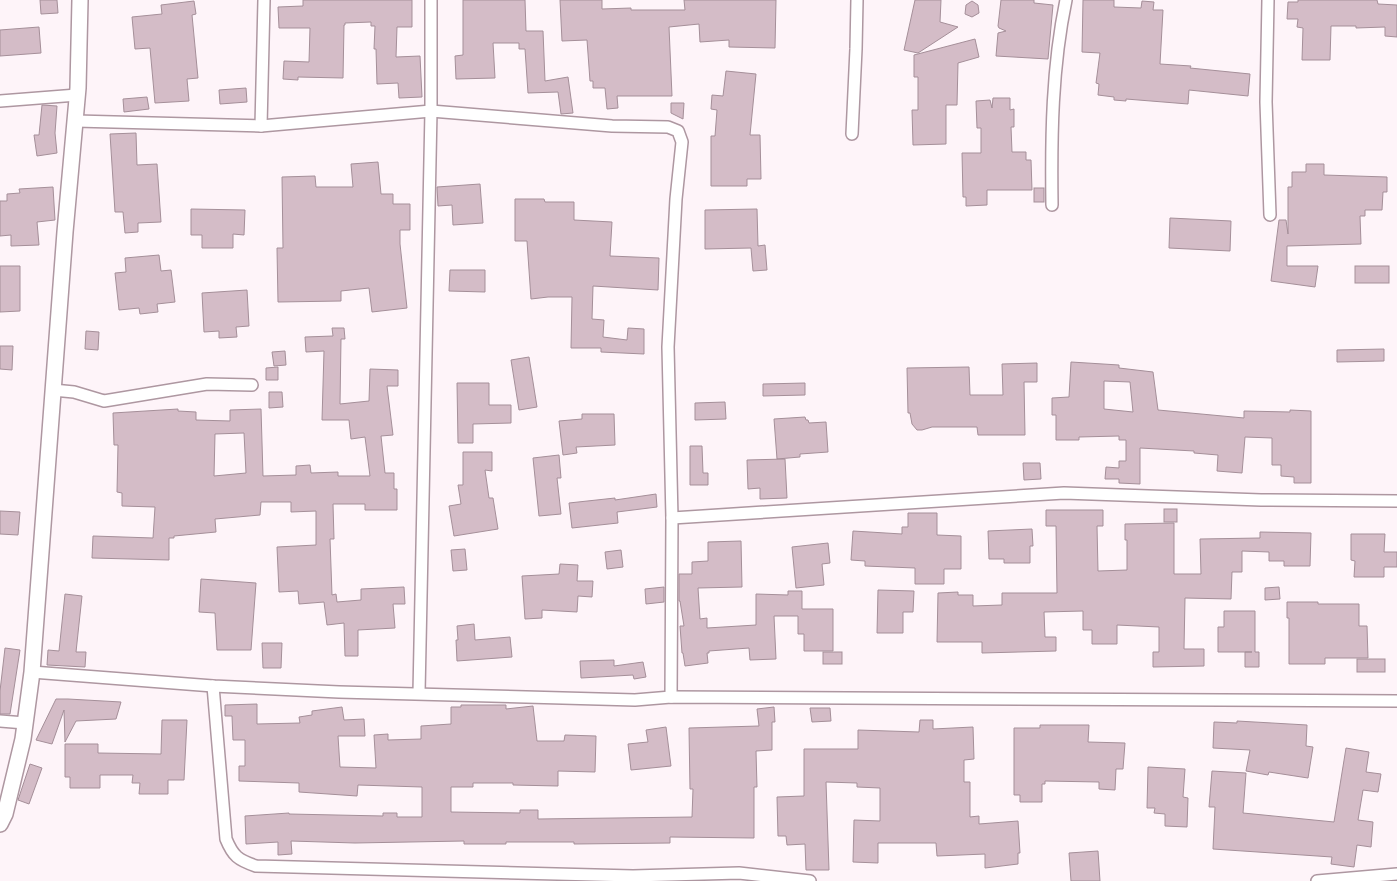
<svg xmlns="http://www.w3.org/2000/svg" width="1397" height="881" font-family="Quicksand,sans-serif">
	<rect width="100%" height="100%" fill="#fef4f9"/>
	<g fill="#d4bcc7" stroke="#a58f99" fill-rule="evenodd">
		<path d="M40 0H57L58 13 41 14Z"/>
		<path d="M303 0H412V27H397L396 57 420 56 422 97 399 98 398 83 377 84 376 49H374L375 26H371V22L345 23V25H344L343 78 298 77V80L283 79 284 61 309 62 310 28H279L278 7 303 6Z"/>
		<path d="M463 0H525L526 31H543L545 81 568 77 573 113 561 114 558 92 528 93 525 49H519V43H493L495 78 456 79 455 56 463 55Z"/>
		<path d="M560 0H602V9L631 8V10H685L684 0H776L775 48 729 47V40L700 42 699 24 669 27 672 96H617L618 108 607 109 605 88H593V81H590L587 40 562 41Z"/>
		<path d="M915 0H941L940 22 958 27 918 53 904 50Z"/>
		<path d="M1001 0H1034V3L1053 5 1048 59 996 56 998 33 1006 31 999 28 998 26Z"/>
		<path d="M1083 0H1114V7L1141 8 1142 1 1154 2 1153 10H1163L1160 64 1191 66 1190 68 1250 74 1248 96 1189 90 1188 104 1126 99V101L1114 100V97L1098 95 1099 84 1096 83 1100 53 1082 52Z"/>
		<path d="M1298 0H1377L1378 4 1397 5V37L1385 36V27L1356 28V26H1331L1330 60H1302L1303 28 1297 27 1298 19H1287L1288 2H1298Z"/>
		<path d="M194 1 196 14 192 15 198 78 187 79 189 101 155 103 150 48 135 49 132 17 162 14 161 5Z"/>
		<path d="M972 1 978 5 979 13 972 17 965 14 966 5Z"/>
		<path d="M39 27 41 53 0 56V30Z"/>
		<path d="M975 39 979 57 958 63 957 105H946V144L913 145 912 110H918V77H914V55Z"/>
		<path d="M726 71 756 74 750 135H760L761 179H747V186H711V136H715L717 110 711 109 712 95 723 96Z"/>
		<path d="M246 88 247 102 220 104 219 90Z"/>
		<path d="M147 97 149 109 124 112 123 99Z"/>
		<path d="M993 98H1010V110L1014 109V127H1011L1012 152H1026V160H1031L1032 190H987V205L966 206V197H963L962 153H981V128H977L976 101 990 100 992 108Z"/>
		<path d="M671 103H684L683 119 671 113Z"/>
		<path d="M42 105 57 106 55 133 57 153 37 156 34 135H39Z"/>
		<path d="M136 133 137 165 157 164 161 222 138 223V232L125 233 123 212H115L110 134Z"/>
		<path d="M378 162 381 194H393V204H410V230H400V244L407 308 372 312 369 288 341 291V301L278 302 277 248H283L282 177 315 176 316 187H353L351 164Z"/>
		<path d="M1306 164H1324V175L1387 177V192H1383L1382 210H1365V216H1360L1361 244 1287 246V266H1318L1315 287 1271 281 1279 220H1286L1288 234V187H1292V172H1306Z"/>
		<path d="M480 184 483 223 453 225 452 205 438 206 437 187Z"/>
		<path d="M53 187 55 220 37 222 39 245 11 246V235L0 236V201H7V194L20 193 19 189Z"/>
		<rect x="1034" y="188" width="10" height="14"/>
		<path d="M515 199H544L545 202H574V220L612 222 610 256 659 258 658 290 593 286 592 319 604 320 603 337 627 340 628 328 644 329V354L601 352V348H571L572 297H548L531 299 527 241H515Z"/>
		<path d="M191 209 245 210 244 235 233 234V248H202V235H191Z"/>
		<path d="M757 209 758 246 765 245 767 270 753 271 751 248 705 249V210Z"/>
		<path d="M1170 218 1231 221 1230 251 1169 248Z"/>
		<path d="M159 255 161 271 171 270 175 302 157 304 158 312 140 314 139 308 119 310 115 273 126 272 125 258Z"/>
		<path d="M0 266H20V311L0 312Z"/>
		<rect x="1355" y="266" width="34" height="17"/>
		<path d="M450 270H485V292L449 291Z"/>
		<path d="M247 290 249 326 236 327 237 337 219 338V331L204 332 202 293Z"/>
		<path d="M332 328H344L345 339H341L340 404 369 401 370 369 398 370V386H387L393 435 381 436 385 473H394V489H397V510H365V504H333L334 539H330L332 595 336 594 337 602 361 600V589L404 587 405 604H393L395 628 358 630V656H345L344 623 327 625 324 602 299 604 298 591 279 592 277 547 316 545V511L291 512V502H261L260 515 215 519 216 532 174 536V538H169V560L92 558 93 536 153 538 155 507 122 506V493L117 492 118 445H114L113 413 178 409V411L196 412V420L230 421V410L261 409 263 476 296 475V466L310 465 311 473 338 472V476H370L365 437 351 439 349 420H322L324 351 306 352 305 337 333 336ZM244 433 246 473 214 476 215 434Z"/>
		<path d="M86 331 99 332 98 350 85 349Z"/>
		<path d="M0 346H13L12 370 0 369Z"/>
		<path d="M1384 349V361L1337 362V350Z"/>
		<path d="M285 351 286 365 274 366 272 352Z"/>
		<path d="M529 357 537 407 519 410 511 360Z"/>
		<path d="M1071 362 1119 365V368L1153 372 1158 410 1244 418V411L1290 412V410L1311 411V483H1294V477L1281 476V465H1272V438L1245 437 1242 473 1217 471 1218 455 1194 453V451L1140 448V484L1119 483V479H1105L1106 467 1119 468V461H1126V440H1119V436L1079 437V440H1056V415H1052V398L1069 397ZM1104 381 1130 382 1133 412 1104 409Z"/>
		<path d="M1037 363V382H1024L1025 435H978L977 427H932L922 430H917L912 424 910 413H908L907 368 969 367 970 395H1003L1002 364Z"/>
		<path d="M278 367V380H266V368Z"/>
		<path d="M457 383H489V405H511V423L473 424V443H458Z"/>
		<path d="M805 383V395L763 396V384Z"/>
		<path d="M269 392H282L283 407 269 408Z"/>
		<path d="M725 402 726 419 695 420V403Z"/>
		<path d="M582 414H614L615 445 576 447 577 453 563 455 559 421 582 419Z"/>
		<path d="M805 417 806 420H808L809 423 826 422 828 452 800 454V457L777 459 774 419Z"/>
		<path d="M690 446H702L703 473H708V485H690Z"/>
		<path d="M463 452H492V471L485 470 489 498H493L498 529 454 536 449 506 461 504 458 485H463Z"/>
		<path d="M559 455 561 478H557L561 514 539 516 533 458Z"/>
		<path d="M785 459 787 498 760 499V488L748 489 747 460Z"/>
		<path d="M1023 463H1040L1041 479 1024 480Z"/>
		<path d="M656 494 657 507 617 512 618 523 572 528 569 503 615 498V500Z"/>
		<rect x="1164" y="509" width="13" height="13"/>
		<path d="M1046 510H1103V526H1097L1098 571 1127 570V540H1125V524L1174 523V574H1201L1200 539 1260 538V532L1311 533 1310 566H1284V561H1269V552L1242 551V572H1232L1231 599 1185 598 1184 649H1204V666L1153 667V652H1159V627L1117 625V644H1092V630H1083V611L1044 612 1045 637H1056V651L982 653V642H937L938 593 958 592V595H973V606L1002 605V593H1057L1056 526H1046Z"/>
		<path d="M0 511 20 512 18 535 0 534Z"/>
		<path d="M908 513H937V535L961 536V569H944V584H915V568L865 566V561L851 560 853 531 902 534V527H908Z"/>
		<path d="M1032 529 1033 546H1030V563H1004V559H989L988 531Z"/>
		<path d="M1351 534H1385L1384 552H1397V567H1384V577H1354L1355 561 1351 560Z"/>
		<path d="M741 541 742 587 698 588 700 619 707 618V628L756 625V594L788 595V591H802V609H833V651H804V634H798V616H774L776 659 750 660 749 648 709 651V653H707L708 663 685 666 683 653H682L680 626H684L680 601H679V574H692V562L708 561V542Z"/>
		<path d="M828 543 830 563 822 564 824 585 796 588 792 547Z"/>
		<path d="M465 549 467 570 453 571 451 550Z"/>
		<path d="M621 550 623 567 607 569 605 552Z"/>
		<path d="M560 564 578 565 577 581H593L592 597 578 596 577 612 542 610V618L525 619 522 576 559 574Z"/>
		<path d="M201 579 256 583 251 650H217L215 613 199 612Z"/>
		<path d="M664 587V602L646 604 645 589Z"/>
		<path d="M1279 587 1280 599 1265 600V588Z"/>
		<path d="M878 590 914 591 913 612H903V633H877Z"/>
		<path d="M65 594 82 596 76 652H86L85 667 47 665 48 650 59 651Z"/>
		<path d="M1287 602H1318V604H1359V626H1367L1368 658H1325V664H1289V618H1287Z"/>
		<path d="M1224 611H1255V652H1259V667H1245V652H1252H1218V627H1224Z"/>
		<path d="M474 624 475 640 510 637 512 657 457 661 456 640H458L457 626Z"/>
		<path d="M262 643H282L281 668H263Z"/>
		<path d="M5 648 20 650 10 714H0V691Z"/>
		<rect x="823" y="652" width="19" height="12"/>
		<rect x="1357" y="659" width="28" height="13"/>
		<path d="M614 660V666L643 662 646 677 634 679 633 675 581 678 580 661Z"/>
		<path d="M56 699H68L121 702 116 719 76 721 65 742 64 710 52 744 36 740Z"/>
		<path d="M257 704V724L300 723 299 717 312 715V711L342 707 344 720 364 719 365 736H338L340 767 376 768 374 735 388 734V740L421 739V726L451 724V707H461V705H506V709L533 706 537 741H564L565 735 596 736 595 772 558 771V786L513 785V783H473V787H451V812L520 813V810H538V819L692 817 693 789H690L689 728 759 726 757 709 774 707 775 722H772V750L756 751 757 787H754V838L670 837V843L574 844V842H506V844H464V841L355 843 291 841 292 854 278 855V842L246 844 245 816 289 813V814L383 816V813H397V817H422V787L358 785 357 796 299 792V783L239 781V766H245V740H233L232 716H225V705Z"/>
		<path d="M810 708H830L831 721 812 722Z"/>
		<path d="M162 720H187L184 780H168V794H139L140 783H132L133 775H100V788H70V777H65V744H98V753L161 754Z"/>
		<path d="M920 720H933V729L973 727 974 759 964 760V782H970V817L979 816V824L1018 821 1020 853H1018V864L985 868V854L937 856 936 843H878V863L853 862 854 820 880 821V788L857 787V783L826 782 829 870H806L805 844 787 845 786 836H778L777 797 804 796V749H858V730L919 732Z"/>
		<path d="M1237 721 1307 725 1306 746 1313 747 1308 778 1269 772 1268 775 1246 771 1250 750 1213 748 1214 722 1237 723Z"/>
		<path d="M1040 725H1089L1088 742 1125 743 1123 769H1116L1115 790 1099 789V782L1045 781V784H1042V802H1020V795H1014V728H1040Z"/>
		<path d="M666 727 671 766 631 770 628 744 648 742 646 730Z"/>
		<path d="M1346 748 1369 752 1366 772 1381 774 1378 792 1363 790 1358 820 1373 822 1371 847 1357 845 1354 867 1331 864 1332 857 1213 849 1215 807H1209L1212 771 1246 773 1243 813 1334 822Z"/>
		<path d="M30 764 42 768 29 804 18 800Z"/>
		<path d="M1148 767 1185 769 1183 797 1188 798 1187 827 1165 826V814L1154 813 1155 808H1147Z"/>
		<path d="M1098 851 1100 881H1071L1069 853Z"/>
	</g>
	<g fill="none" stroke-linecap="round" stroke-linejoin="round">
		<defs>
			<g id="minor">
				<path d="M1268 0 1266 102 1270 215"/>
				<path d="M0 101 77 95"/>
				<path d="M76 121 261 126 431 111 612 126 668 127 678 131 682 142 676 199 668 347 672 518 671 697"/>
				<path d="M261 126 264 0"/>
				<path d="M852 134 856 49 857 0"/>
				<path d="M1052 205C1051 136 1052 67 1066 0"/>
				<path d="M53 390 74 392 104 401 207 384 252 385"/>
				<path d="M672 518 1064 493 1261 500 1397 501"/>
				<path d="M32 672 213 686 339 692 635 700 671 697 1397 701"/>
				<path d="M213 686 226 839C233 856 238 860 256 866L633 876 739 873 810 881"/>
				<path d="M419 693 431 111V0"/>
				<path d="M0 721 25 723"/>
				<path d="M1317 881 1397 874"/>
			</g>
			<path id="tertiary" d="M0 824 5 814 23 739 32 672 65 232 78 88 80 0"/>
		</defs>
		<use href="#minor" stroke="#ae97a1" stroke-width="14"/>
		<use href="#tertiary" stroke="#ae97a1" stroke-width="18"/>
		<use href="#minor" stroke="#fff" stroke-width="11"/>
		<use href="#tertiary" stroke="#fff" stroke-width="15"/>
	</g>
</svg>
